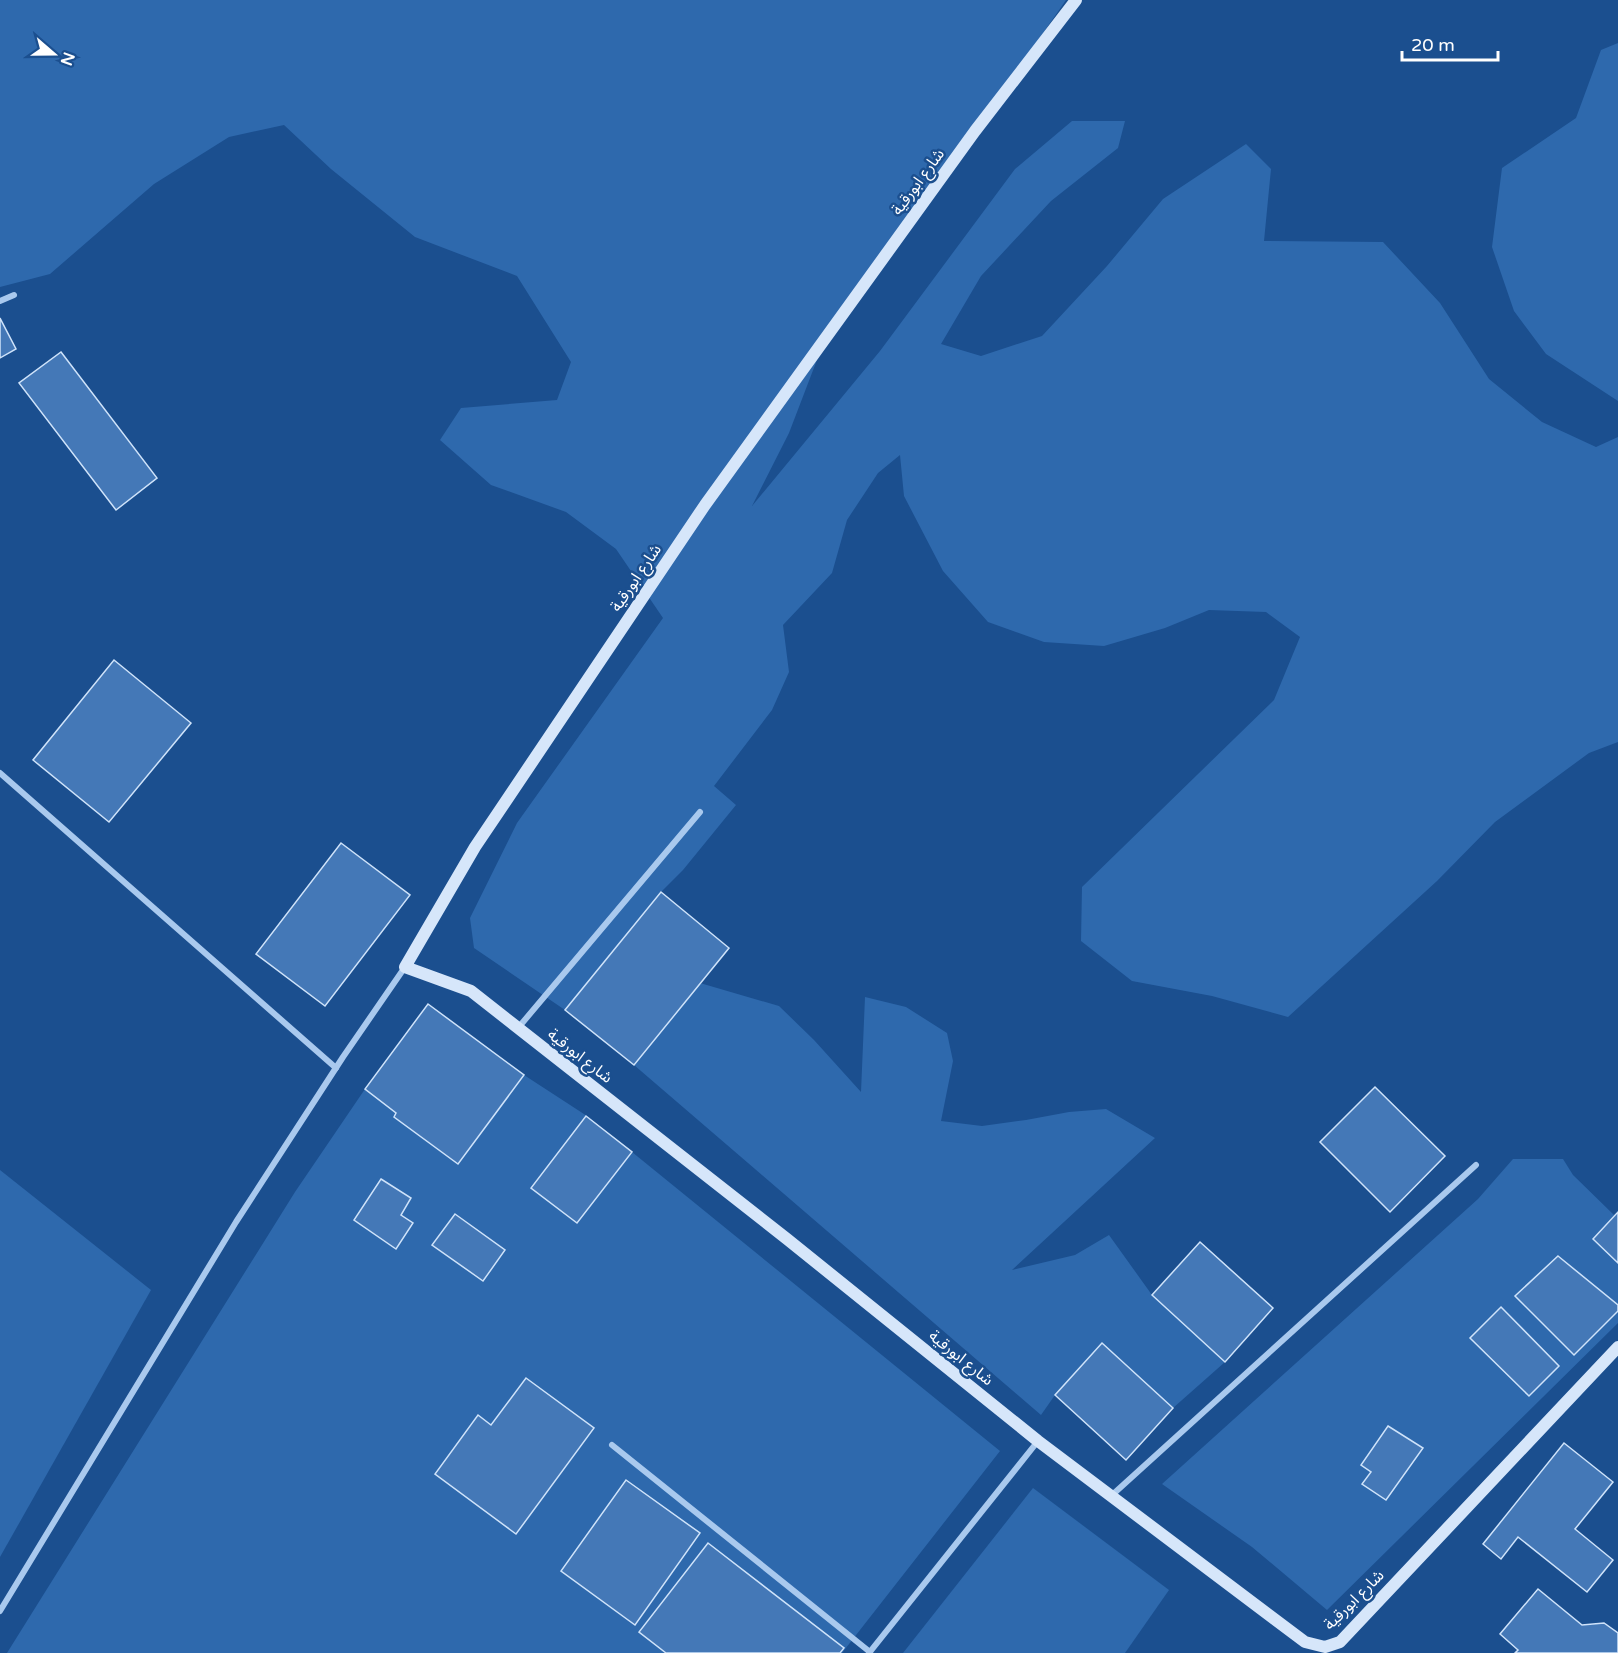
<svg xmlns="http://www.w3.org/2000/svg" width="1618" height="1653" font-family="'Varela Round','Noto Sans Arabic',sans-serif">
	<rect width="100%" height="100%" fill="#1b4f8f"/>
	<g fill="#2e69ad" fill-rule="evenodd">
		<path d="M0 0H1066L975 131 825 339 789 433 752 506 880 351 1015 169 1072 121H1125L1118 148 1051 201 981 276 941 344 981 356 1042 336 1107 266 1163 199 1246 144 1271 169 1264 241 1383 242 1440 303 1489 379 1542 422 1596 447 1618 437V742L1589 753 1495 822 1437 881 1288 1017 1212 996 1132 981 1081 941 1082 887 1274 700 1300 637 1266 612 1209 610 1165 628 1104 646 1044 642 988 622 943 571 904 496 900 455 878 473 847 520 832 573 783 625 789 672 772 710 714 786 736 805 683 870 661 892 565 1010 474 948 470 918 517 823 663 618 616 549 566 512 491 485 440 440 461 408 557 400 571 362 517 276 415 237 331 169 284 125 229 137 154 184 50 274 0 287Z"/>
		<path d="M1618 43V401L1546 354 1514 311 1492 247 1502 168 1576 118 1601 50Z"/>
		<path d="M700 983 779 1006 814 1040 861 1092 865 997 906 1007 947 1033 953 1061 941 1121 982 1126 1026 1120 1069 1112 1106 1109 1155 1138 1012 1270 1075 1255 1109 1235 1152 1295 1225 1362 1173 1408 1102 1343 1055 1395 1041 1415 634 1065Z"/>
		<path d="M428 1004 524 1075 587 1116 632 1152 1000 1451 842 1653H7L295 1192 365 1089ZM526 1378 585 1441 516 1534 435 1474 478 1415 491 1425Z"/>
		<path d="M1513 1159H1563L1573 1175 1614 1215 1618 1212V1323L1327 1610 1252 1547 1162 1484 1478 1199Z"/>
		<path d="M0 1170 151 1290 0 1557Z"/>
		<path d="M1033 1488 1169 1590 1125 1653H903Z"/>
	</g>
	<g fill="#4478b7" stroke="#cfe3fa" stroke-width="1.5">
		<path d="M0 318 16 349 0 358Z"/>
		<path d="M61 352 157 478 116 510 19 383Z"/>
		<path d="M114 660 191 723 109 822 33 760Z"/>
		<path d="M341 843 410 895 325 1006 256 954Z"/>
		<path d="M661 892 729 948 634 1065 565 1010Z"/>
		<path d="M428 1004 524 1075 458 1164 394 1117 396 1113 365 1089Z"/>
		<path d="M1375 1087 1445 1156 1390 1212 1320 1142Z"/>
		<path d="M586 1116 632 1152 577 1223 531 1188Z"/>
		<path d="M381 1179 411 1198 401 1215 413 1223 396 1249 354 1220Z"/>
		<path d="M1618 1212V1263L1593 1239Z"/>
		<path d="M455 1214 505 1250 483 1281 432 1245Z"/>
		<path d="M1200 1242 1273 1308 1225 1362 1152 1295Z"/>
		<path d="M1558 1256 1618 1305V1311L1574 1355 1515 1296Z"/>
		<path d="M1501 1307 1559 1366 1529 1396 1470 1338Z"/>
		<path d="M1102 1343 1173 1408 1126 1460 1055 1395Z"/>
		<path d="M526 1378 594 1428 516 1534 435 1474 478 1415 491 1425Z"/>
		<path d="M1388 1426 1423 1448 1386 1500 1362 1484 1371 1472 1361 1465Z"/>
		<path d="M1564 1443 1613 1482 1575 1529 1613 1560 1587 1592 1518 1537 1501 1559 1483 1544Z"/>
		<path d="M626 1480 700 1533 635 1625 561 1571Z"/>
		<path d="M708 1543 844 1648 840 1653H666L639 1632Z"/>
		<path d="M1538 1589 1582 1625 1604 1623 1618 1633V1653H1515L1518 1650 1500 1634Z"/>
	</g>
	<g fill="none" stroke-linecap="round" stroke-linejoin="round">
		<g stroke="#a9c9ee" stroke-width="6">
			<path d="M0 301 14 295"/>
			<path d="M0 773 336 1068"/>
			<path d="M518 1028 700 812"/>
			<path d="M612 1445 870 1652"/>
			<path d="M1111 1496 1476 1165"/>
			<path d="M0 1611 236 1222 343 1057 405 967"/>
			<path d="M869 1653 1038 1441"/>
		</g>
		<path stroke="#d6e6fa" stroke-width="12" d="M1076 0 975 131 705 505 475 847 405 967 471 991 787 1239 1038 1441 1305 1642 1325 1647 1340 1642 1618 1347"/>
	</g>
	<g text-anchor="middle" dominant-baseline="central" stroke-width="5" stroke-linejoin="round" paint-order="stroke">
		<g font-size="16" fill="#fff" stroke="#1b4f8f">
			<text transform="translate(918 182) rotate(-54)">شارع ابورقية</text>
			<text transform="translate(636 578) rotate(-56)">شارع ابورقية</text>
			<text transform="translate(580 1056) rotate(38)">شارع ابورقية</text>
			<text transform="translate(961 1358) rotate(39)">شارع ابورقية</text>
			<text transform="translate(1354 1600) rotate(-45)">شارع ابورقية</text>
		</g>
	</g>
	<g transform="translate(54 54) rotate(110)" stroke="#1b4f8f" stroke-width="4.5" paint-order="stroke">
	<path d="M0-4.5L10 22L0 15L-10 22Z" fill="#ffffff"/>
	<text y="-9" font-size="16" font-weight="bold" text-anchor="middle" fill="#ffffff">N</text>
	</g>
	<path d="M1402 51v9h96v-9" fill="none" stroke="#ffffff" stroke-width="3"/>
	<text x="1411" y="51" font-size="18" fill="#ffffff" stroke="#1b4f8f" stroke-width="4.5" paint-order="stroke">20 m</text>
</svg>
